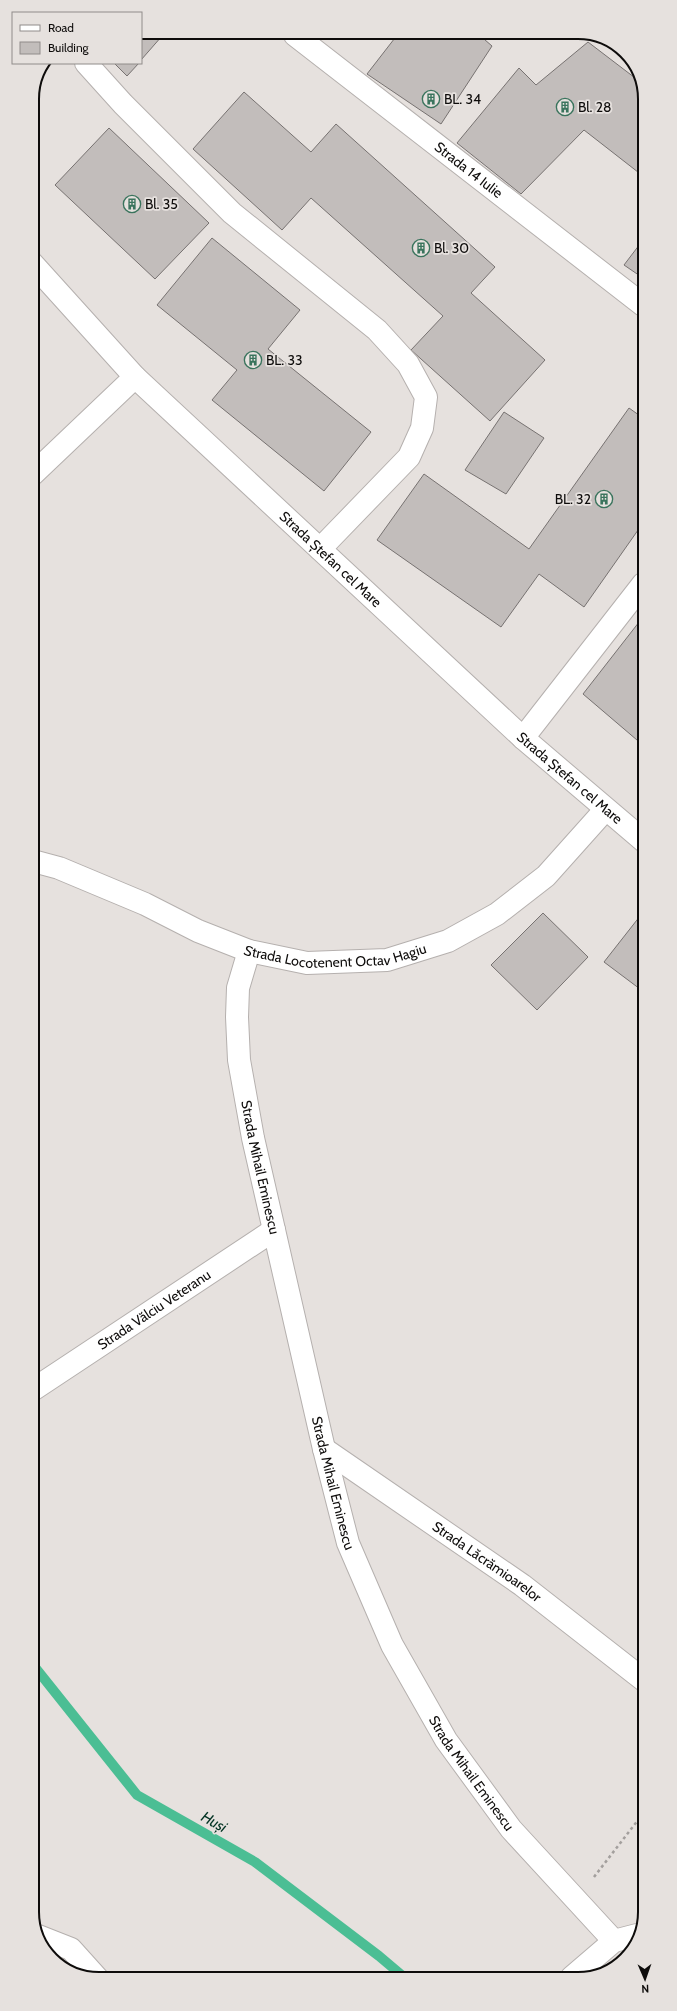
<svg xmlns="http://www.w3.org/2000/svg" width="677" height="2011" font-family="Cabin,sans-serif">
	<rect width="100%" height="100%" fill="#e6e1de"/>
	<g fill="none" stroke-linecap="round" stroke-linejoin="round">
		<path stroke="#4bbe94" stroke-width="10" d="M34 1666 137 1795 255 1862 379 1956 405 1978"/>
	</g>
	<g fill="#c2bdbb" stroke="#777271">
		<path d="M477 33 492 46 441 124 367 74 398 34Z"/>
		<path d="M141 36H162L141 60Z"/>
		<path d="M588 42 643 84V176L584 130 521 194 457 143 519 68 536 85Z"/>
		<path d="M114 63H139L127 76Z"/>
		<path d="M244 92 311 152 336 124 495 267 471 293 545 360 490 421 411 350 443 316 311 198 282 230 193 149Z"/>
		<path d="M109 128 209 223 155 279 55 185Z"/>
		<path d="M32 146 39 153 32 161Z"/>
		<path d="M212 238 300 310 268 349 371 432 324 491 212 400 237 370 157 305Z"/>
		<path d="M643 240V278L624 265Z"/>
		<path d="M629 408 643 418V523L584 607 539 574 501 627 377 540 424 474 529 549Z"/>
		<path d="M504 412 544 438 506 494 465 470Z"/>
		<path d="M643 617 644 746 583 694Z"/>
		<path d="M644 911V992L604 962Z"/>
		<path d="M543 913 588 957 537 1010 491 965Z"/>
	</g>
	<g fill="none" stroke-linecap="round" stroke-linejoin="round">
		<defs>
			<g id="minor">
				<path id="s1" d="M295 35 643 305"/>
				<path d="M86 63 123 104 232 213 377 330 408 364 426 397 422 428 409 457 320 549"/>
				<path id="s2" d="M32 263 135 377 523 738 644 841"/>
				<path d="M33 474 135 377"/>
				<path d="M523 738 643 584"/>
				<path id="s3" d="M33 861 59 868 145 904 198 931 249 951 307 963 387 960 448 941 497 914 546 876 605 810"/>
				<path id="s4" d="M249 951 238 988 237 1017 239 1060 253 1138 274 1230 324 1449 348 1543 392 1645 446 1740 511 1829 614 1941"/>
				<path id="s5" d="M34 1389 274 1230"/>
				<path id="s6" d="M324 1449 522 1585 645 1681"/>
				<path d="M38 1936 71 1949 98 1979"/>
				<path d="M572 1977 614 1941 637 1935"/>
			</g>
		</defs>
		<use href="#minor" stroke="#b5b0ae" stroke-width="24"/>
		<path stroke="#a39f9d" stroke-width="2.5" stroke-dasharray="3 3" stroke-linecap="butt" d="M594 1877 645 1811"/>
		<use href="#minor" stroke="#fff" stroke-width="22"/>
	</g>
	<defs>
		<symbol id="building-ring" viewBox="-11 -11 22 22"><circle r="9.5" fill="#e6e1de" stroke="#3a745d" stroke-width="1.5"/><path d="M-4-6H4V6H1V3H-1V6H-4ZM-2.5-4.3h1.7v1.8h-1.7ZM.8-4.3h1.7v1.8H.8ZM-2.5-1h1.7V.8h-1.7ZM.8-1h1.7V.8H.8Z" fill="#3a745d"/></symbol>
	</defs>
	<g fill-rule="evenodd">
		<use href="#building-ring" x="421" y="89" width="20" height="20"/>
		<use href="#building-ring" x="555" y="97" width="20" height="20"/>
		<use href="#building-ring" x="122" y="194" width="20" height="20"/>
		<use href="#building-ring" x="411" y="238" width="20" height="20"/>
		<use href="#building-ring" x="243" y="350" width="20" height="20"/>
		<use href="#building-ring" x="594" y="489" width="20" height="20"/>
	</g>
	<g text-anchor="middle" dominant-baseline="central" stroke-width="3.5" stroke-linejoin="round" paint-order="stroke">
		<g font-size="14" fill="#0e0c0b" stroke="#e6e1de" text-anchor="start">
			<text x="444" y="99">BL. 34</text>
			<text x="578" y="107">Bl. 28</text>
			<text x="145" y="204">Bl. 35</text>
			<text x="434" y="248">Bl. 30</text>
			<text x="266" y="360">BL. 33</text>
			<text x="591" y="499" text-anchor="end">BL. 32</text>
		</g>
		<g font-size="14" fill="#0e0c0b" stroke="#e6e1de">
			<text stroke="none"><textPath href="#s1" startOffset="220">Strada 14 Iulie</textPath></text>
			<text stroke="none"><textPath href="#s2" startOffset="421">Strada Ștefan cel Mare</textPath></text>
			<text stroke="none"><textPath href="#s2" startOffset="745">Strada Ștefan cel Mare</textPath></text>
			<text stroke="none"><textPath href="#s3" startOffset="322">Strada Locotenent Octav Hagiu</textPath></text>
			<text stroke="none"><textPath href="#s4" startOffset="220">Strada Mihail Eminescu</textPath></text>
			<text stroke="none"><textPath href="#s5" startOffset="144">Strada Vălciu Veteranu</textPath></text>
			<text stroke="none"><textPath href="#s4" startOffset="544">Strada Mihail Eminescu</textPath></text>
			<text stroke="none"><textPath href="#s6" startOffset="198">Strada Lăcrămioarelor</textPath></text>
			<text stroke="none"><textPath href="#s4" startOffset="868">Strada Mihail Eminescu</textPath></text>
		</g>
		<g font-size="15" font-style="italic" fill="#003222" stroke="#e6e1de">
			<text transform="translate(214 1822) rotate(30)">Huși</text>
		</g>
	</g>
	<path d="M0 0H677V2011H0ZM99 39H578A60 60 0 0 1 638 99V1912A60 60 0 0 1 578 1972H99A60 60 0 0 1 39 1912V99A60 60 0 0 1 99 39Z" fill="#e6e1de" fill-rule="evenodd"/>
	<path fill="none" stroke="#0e0c0b" stroke-width="2" d="M99 39H578A60 60 0 0 1 638 99V1912A60 60 0 0 1 578 1972H99A60 60 0 0 1 39 1912V99A60 60 0 0 1 99 39Z"/>
	<rect x="12" y="12" width="130" height="52" fill="#e6e1de" stroke="#908c8a"/>
	<rect x="20" y="25" width="20" height="6" fill="#ffffff" stroke="#908c8a"/>
	<text x="48" y="32" font-size="12" fill="#0e0c0b">Road</text>
	<rect x="20" y="42" width="20" height="12" fill="#c2bdbb" stroke="#908c8a"/>
	<text x="48" y="52" font-size="12" fill="#0e0c0b">Building</text>
	<g transform="translate(645 1979) rotate(178)" stroke="#e6e1de" stroke-width="3" paint-order="stroke">
	<path d="M0-3L7 15L0 10L-7 15Z" fill="#0e0c0b"/>
	<text y="-6" font-size="11" font-weight="bold" text-anchor="middle" fill="#0e0c0b">N</text>
	</g>
</svg>
